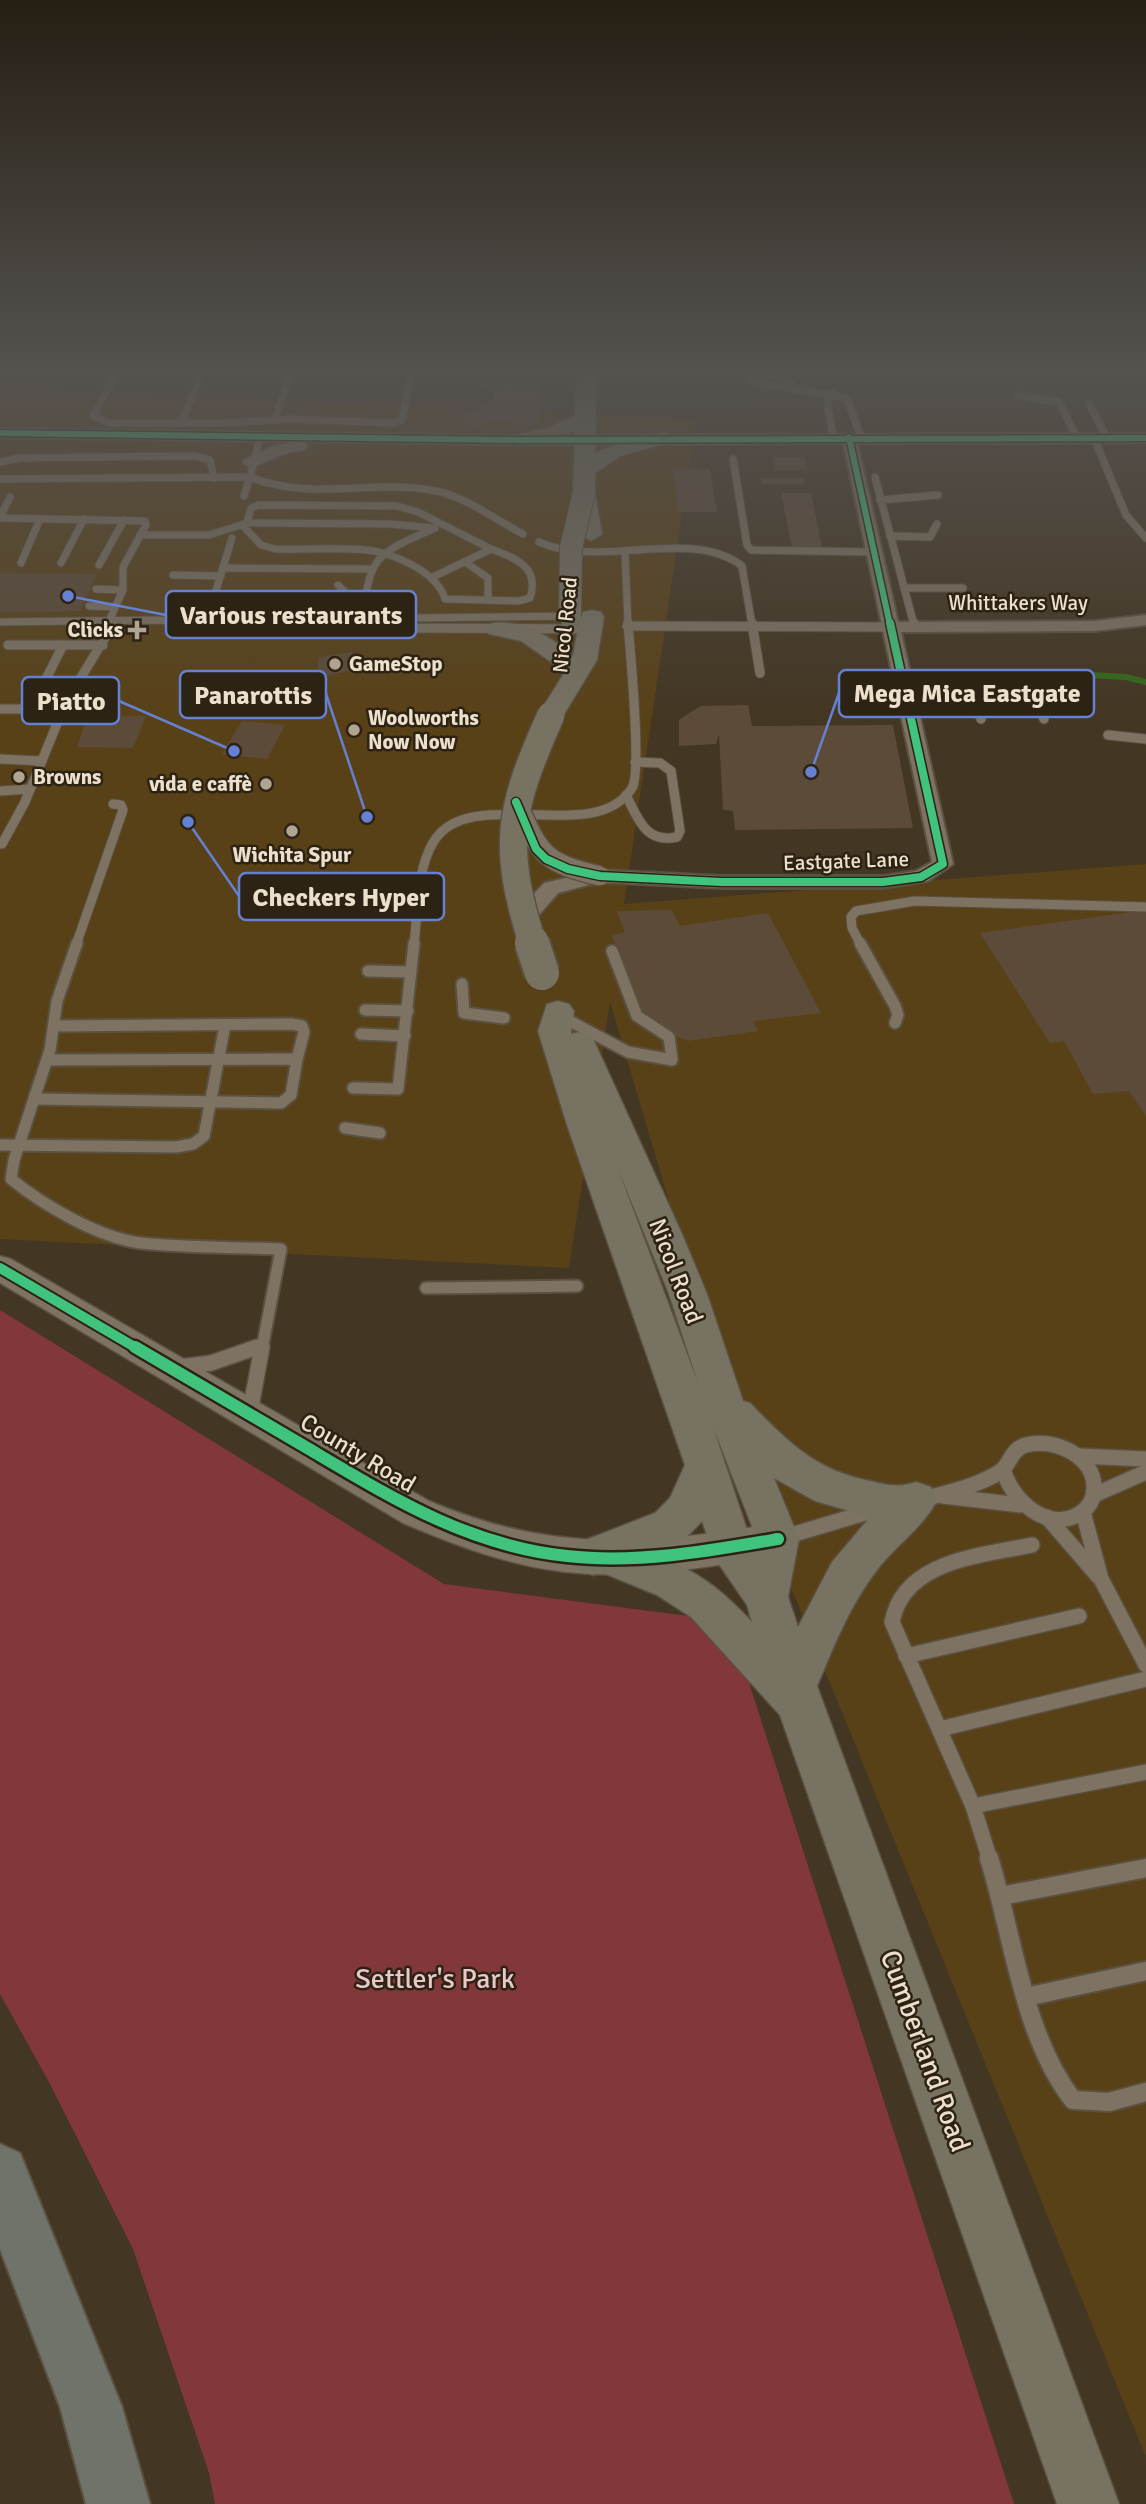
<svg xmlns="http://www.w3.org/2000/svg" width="1146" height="2504" font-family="Signika,sans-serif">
	<rect width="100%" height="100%" fill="#433622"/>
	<path fill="#594117" d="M0 388 696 420 624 904 1146 864V2457L763 1519 610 1002 569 1268 0 1239Z"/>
	<path fill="#82373a" d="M0 1310 444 1584 688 1616 742 1661 1014 2504H215L209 2473 133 2249 49 2082 0 1994Z"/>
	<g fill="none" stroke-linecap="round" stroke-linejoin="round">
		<path stroke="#346719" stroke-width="6" d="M1090 675 1126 677 1146 682"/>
	</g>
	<g fill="#5c4b38">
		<path d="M471 371H542L539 425H509L510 420H489L476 427 458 421 494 399 495 391 469 381Z"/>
		<path d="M773 457H804L807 470H776Z"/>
		<path d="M673 469H710L717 512H678Z"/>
		<path d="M761 478H803L804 484H762Z"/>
		<path d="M781 493H811L822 547 792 548Z"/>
		<path d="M0 573 97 574 80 611 12 612H0Z"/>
		<path d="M352 652 351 671 317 677 319 657Z"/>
		<path d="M748 705 752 726 893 725 913 828 735 830 733 811 723 810 719 734 716 744 679 746V720L700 706Z"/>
		<path d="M146 716 133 748 77 747 87 717Z"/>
		<path d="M242 721 285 725 267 759 222 754Z"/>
		<path d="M672 910 680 926 768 913 821 1013 753 1021 758 1031 687 1041 642 1019 612 935 625 932 617 911Z"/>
		<path d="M1146 910V1116L1129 1091 1093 1094 1064 1041 1050 1043 980 933Z"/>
	</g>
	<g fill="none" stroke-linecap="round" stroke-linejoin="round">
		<defs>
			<g id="service-far4">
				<path d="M118 371 93 416 109 423H226L289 419 394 423 402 420 411 373"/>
				<path d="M746 371 751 380 759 383 847 398 861 437"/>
				<path d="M768 371 792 384"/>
				<path d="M833 393 827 400 833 437"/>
				<path d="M1018 395 1059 402 1077 438"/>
				<path d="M1089 404 1107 438"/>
				<path d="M275 419 291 371"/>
				<path d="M181 423 203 371"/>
				<path d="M260 437 250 477C310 501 370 480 431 490 464 495 494 519 523 534"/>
				<path d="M1094 438 1126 515 1146 538"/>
				<path d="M733 459 747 545 751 550 874 552"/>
				<path d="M0 462 20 458 195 456 210 460 214 478"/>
				<path d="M875 477 914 625"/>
				<path d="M0 479 250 477 244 496"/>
				<path d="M880 500 938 495"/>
				<path d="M0 517 10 497"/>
				<path d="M0 518 145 521 146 525 123 567V590L109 621"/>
				<path d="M247 523 251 508 259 505 397 506 418 512 491 549 433 577"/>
				<path d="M243 526 261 545 275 549C301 550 362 546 383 553 406 560 438 575 445 599L519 601 530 598C540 567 516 558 491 549"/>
				<path d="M140 535H209L247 523 389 524 435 528"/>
				<path d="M890 536 930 537 937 524"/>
				<path d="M539 542C601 570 691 526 742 566L752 625"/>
				<path d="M625 552 628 625"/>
				<path d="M465 562 488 578V600"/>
				<path d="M21 563 40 519"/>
				<path d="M61 563 84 519"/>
				<path d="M99 565 124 520"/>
				<path d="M223 568 370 569"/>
				<path d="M173 575 221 576"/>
				<path d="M338 585 352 599 364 604"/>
				<path d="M904 588H963"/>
				<path d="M96 589 123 590"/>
				<path d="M365 599H411"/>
				<path d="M89 606 115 607"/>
				<path d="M0 622 155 620 249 625"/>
				<path d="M206 623 232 538"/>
				<path d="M391 624 395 625"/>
				<path d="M113 625 115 621"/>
				<path d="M361 625C371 558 370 556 433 529"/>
				<path d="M369 625 413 618 574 616"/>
			</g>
			<g id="service-far3">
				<path d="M214 623 294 627 381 623"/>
				<path d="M752 623 760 673"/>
				<path d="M914 623 915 627"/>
				<path d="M391 624 411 628 590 629"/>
				<path d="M361 626V623"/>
				<path d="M627 626 891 627"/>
				<path d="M8 645H103"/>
				<path d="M905 690 1079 692"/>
				<path d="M973 691 981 719"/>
				<path d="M1035 692 1044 719"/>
				<path d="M0 709H31L63 645"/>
				<path d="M31 709 63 710"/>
				<path d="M1108 735 1146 739"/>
				<path d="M0 759 42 761"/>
				<path d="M0 791 30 789"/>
				<path d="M626 795C638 819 646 844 677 837L680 831 671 771 660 763 635 762"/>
				<path d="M2 844 25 802 66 702 114 623"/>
				<path d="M76 945 123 810 121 805 113 804"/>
				<path d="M414 945C418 911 416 870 434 841 470 783 596 847 632 788 642 772 630 649 628 623"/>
				<path d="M861 945 852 928 851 917 856 911 915 901 1146 907"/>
			</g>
			<g id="service-far2">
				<path d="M77 943 57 1001 50 1050 14 1160 11 1179C43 1205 99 1238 141 1243 187 1248 235 1247 281 1249L262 1349"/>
				<path d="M860 943 895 1006 898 1015 895 1023"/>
				<path d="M368 971 411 972"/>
				<path d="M462 984 464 1013 504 1018"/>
				<path d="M365 1010 408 1011"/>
				<path d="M564 1018 628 1052 672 1060 669 1037 637 1016 612 951"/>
				<path d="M54 1026 291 1024 302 1026 304 1032 297 1059"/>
				<path d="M361 1034 405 1036"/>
				<path d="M353 1088 398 1089 414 943"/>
				<path d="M36 1099 281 1103 291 1095 297 1059 48 1060"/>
				<path d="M345 1128 380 1133"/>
				<path d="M0 1145 176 1147 193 1144 204 1136 225 1025"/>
				<path d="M426 1288 577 1286"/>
				<path d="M252 1349 263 1345"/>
			</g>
			<g id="service-far1">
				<path d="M180 1367 211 1363 257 1347"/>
				<path d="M250 1412 262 1347"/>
				<path d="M1079 1456 1146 1459"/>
				<path d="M1094 1495 1146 1472"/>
				<path d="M943 1496 1020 1505"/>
				<path d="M920 1500C945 1493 979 1486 1001 1471 1011 1463 1011 1449 1026 1445 1053 1437 1095 1456 1094 1488 1094 1499 1089 1508 1079 1514 1046 1533 1011 1499 1003 1469"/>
				<path d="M1083 1512 1101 1579 1146 1665"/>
				<path d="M1047 1517 1098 1576"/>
				<path d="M781 1538 875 1510"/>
				<path d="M906 1656 1079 1616"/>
				<path d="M940 1729 1146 1679"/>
				<path d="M973 1806 1146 1772"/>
				<path d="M990 1860 973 1806 892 1622C904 1560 980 1556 1032 1545"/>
			</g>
			<g id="service">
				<path d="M989 1858C1013 1935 1023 2036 1073 2100L1109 2102 1146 2092"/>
				<path d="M1001 1896 1146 1868"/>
				<path d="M1026 1997 1146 1971"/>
			</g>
			<path id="minor" d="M849 433 856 437 898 622 1095 621 1146 615V625L1095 631 901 632 953 864 928 881 883 888H721L600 882 558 893 532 923H516L513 918 516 913 544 883 600 870 721 876H883L916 871 932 862 842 437Z"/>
			<g id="tertiary">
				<path d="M0 428 518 435 1146 433V443L518 445 305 442 308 446 305 450 284 454 251 468 242 463 245 459 273 446 291 442 0 438Z"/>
				<path d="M0 1256 11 1259 429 1501C554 1554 647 1545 778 1523L791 1528 796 1539 791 1550 778 1555C709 1567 637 1580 566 1572 509 1566 455 1545 403 1523L0 1283Z"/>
			</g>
			<g id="secondary">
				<path d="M577 371H596L595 453 625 441 664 432 674 438 671 442 620 456 595 473V493L602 534 591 541 580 534 573 493 575 431 518 446 508 440 511 436 548 428 575 416Z"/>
				<path d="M592 610 601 612 604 617 597 660 560 721H542L538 715 569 665 554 664 521 641 489 634 486 629 489 624C518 617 553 637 573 656L580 617 583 612Z"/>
				<path d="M558 1001 569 1004 574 1011 571 1034 579 1032 591 1035 595 1043 682 1234 707 1294 743 1401 750 1403C788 1442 815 1470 870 1481 888 1485 898 1488 916 1482L931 1487 937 1500C924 1527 895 1546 877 1570 850 1605 834 1646 817 1686L1119 2504H1057L780 1715 691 1617 657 1595 601 1572 593 1575 578 1569 572 1556 578 1543 655 1513 670 1498 685 1465 567 1125 538 1031 547 1004ZM618 1169 669 1294 698 1383ZM713 1427 757 1539 755 1546 750 1539ZM774 1478 815 1501 870 1517 832 1562 798 1627 788 1597 799 1539ZM702 1521 716 1560 747 1605 752 1622C717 1585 697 1571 650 1553L685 1539Z"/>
			</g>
			<path id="motorway" d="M0 2144 20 2153 122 2407 150 2504H86L60 2407 0 2249Z"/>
		</defs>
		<use href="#service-far4" stroke="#5a5141" stroke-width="9"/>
		<use href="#service-far3" stroke="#5a5141" stroke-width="11"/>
		<use href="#service-far2" stroke="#5a5141" stroke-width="15"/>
		<use href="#service-far1" stroke="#5a5141" stroke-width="18"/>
		<use href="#service" stroke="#5a5141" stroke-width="22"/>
		<use href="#minor" stroke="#5a5141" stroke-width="4"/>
		<use href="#tertiary" stroke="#5a5141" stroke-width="3"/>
		<use href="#secondary" stroke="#5a5141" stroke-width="3"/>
		<use href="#motorway" stroke="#5a5141" stroke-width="4"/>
		<use href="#service-far4" stroke="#7e7363" stroke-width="7"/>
		<use href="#service-far3" stroke="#7e7363" stroke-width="9"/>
		<use href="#service-far2" stroke="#7e7363" stroke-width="11"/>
		<use href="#service-far1" stroke="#7e7363" stroke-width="15"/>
		<use href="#service" stroke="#7e7363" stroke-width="18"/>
		<use href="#minor" fill="#7e7363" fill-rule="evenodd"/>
		<use href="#tertiary" fill="#7e7363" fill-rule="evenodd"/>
		<use href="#secondary" fill="#787263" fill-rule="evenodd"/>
		<use href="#motorway" fill="#6f7369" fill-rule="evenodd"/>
		<defs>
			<path id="minor-bridge" d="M516 802C541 854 541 862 600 876"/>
			<path id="secondary-bridge-far2" d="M570 616 571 548 584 493"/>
			<path id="secondary-bridge-far1" d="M533 945C501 844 509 809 551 715"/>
			<path id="secondary-bridge" d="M532 943 542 973"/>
		</defs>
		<use href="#minor-bridge" stroke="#5a5141" stroke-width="22" stroke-linecap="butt"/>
		<use href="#secondary-bridge-far2" stroke="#5a5141" stroke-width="24" stroke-linecap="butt"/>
		<use href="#secondary-bridge-far1" stroke="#5a5141" stroke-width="30" stroke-linecap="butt"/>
		<use href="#secondary-bridge" stroke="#5a5141" stroke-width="38" stroke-linecap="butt"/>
		<use href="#minor-bridge" stroke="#7e7363" stroke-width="19"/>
		<use href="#secondary-bridge-far2" stroke="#787263" stroke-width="22"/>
		<use href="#secondary-bridge-far1" stroke="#787263" stroke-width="27"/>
		<use href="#secondary-bridge" stroke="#787263" stroke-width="34"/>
		<defs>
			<g id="cycleway-far3">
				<path d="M0 433 518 440 1146 438"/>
				<path d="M849 437 890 625"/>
			</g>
			<path id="cycleway-far2" d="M516 802 536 849 546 859 568 869 600 876 721 882H883L921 877 943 864 890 623"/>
			<path id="cycleway-far1" d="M0 1268 138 1349"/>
			<path id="cycleway" d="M135 1347C193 1381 251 1415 309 1449 392 1498 469 1546 567 1556 637 1564 709 1551 778 1539"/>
		</defs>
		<use href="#cycleway-far3" stroke="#2d2314" stroke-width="9"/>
		<use href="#cycleway-far2" stroke="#2d2314" stroke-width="11"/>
		<use href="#cycleway-far1" stroke="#2d2314" stroke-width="14"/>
		<use href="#cycleway" stroke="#2d2314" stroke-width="17"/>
		<use href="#cycleway-far3" stroke="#40c37c" stroke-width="6"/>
		<use href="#cycleway-far2" stroke="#40c37c" stroke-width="8"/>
		<use href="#cycleway-far1" stroke="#40c37c" stroke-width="10"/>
		<use href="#cycleway" stroke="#40c37c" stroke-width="12"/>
	</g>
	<linearGradient id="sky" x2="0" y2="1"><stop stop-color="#251e13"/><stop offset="0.51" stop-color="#55524f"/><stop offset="1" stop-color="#55524f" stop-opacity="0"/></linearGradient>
	<rect width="1146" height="721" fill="url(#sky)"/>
	<g fill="#b1a490" stroke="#2d2314" stroke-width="2.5">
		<path d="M133.5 619.5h7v7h7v7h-7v7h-7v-7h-7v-7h7z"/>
		<circle cx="335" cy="664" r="7"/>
		<circle cx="354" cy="730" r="7"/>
		<circle cx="19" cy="777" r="7"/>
		<circle cx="266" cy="784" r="7"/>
		<circle cx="292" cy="831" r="7"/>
	</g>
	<g text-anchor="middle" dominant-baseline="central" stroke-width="5" stroke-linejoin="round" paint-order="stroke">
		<g font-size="21" fill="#ecdfcb" stroke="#2d2314">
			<text x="1018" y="603">Whittakers Way</text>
			<text transform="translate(565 625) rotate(-84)">Nicol Road</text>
			<text transform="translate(846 861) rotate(-2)">Eastgate Lane</text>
		</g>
		<g font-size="21" font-weight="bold" fill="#ecdfcb" stroke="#2d2314" text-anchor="start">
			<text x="123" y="630" text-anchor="end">Clicks</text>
			<text x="349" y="664">GameStop</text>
			<text x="368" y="718">Woolworths<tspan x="368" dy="24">Now Now</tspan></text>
			<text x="33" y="777">Browns</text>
			<text x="252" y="784" text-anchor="end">vida e caffè</text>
			<text x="292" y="855" text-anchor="middle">Wichita Spur</text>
		</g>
		<g font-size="24" fill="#ecdfcb" stroke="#2d2314">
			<text transform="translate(676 1271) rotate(69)">Nicol Road</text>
			<text transform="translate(358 1453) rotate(31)">County Road</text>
		</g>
		<g font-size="28" fill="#eac8c8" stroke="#2d2314">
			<text x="435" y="1979">Settler's Park</text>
		</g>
		<g font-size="28" fill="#ecdfcb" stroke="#2d2314">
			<text transform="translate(925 2051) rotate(70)">Cumberland Road</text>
		</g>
	</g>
	<path fill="none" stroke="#6581d3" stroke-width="2.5" d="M68 596L166 615M811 772L839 693M367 817L326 694M234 751L119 701M188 822L239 896"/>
	<g fill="#6581d3" stroke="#2d2314" stroke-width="2.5">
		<circle cx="68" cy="596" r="7"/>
		<circle cx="811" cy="772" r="7"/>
		<circle cx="367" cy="817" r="7"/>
		<circle cx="234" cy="751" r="7"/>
		<circle cx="188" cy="822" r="7"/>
	</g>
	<g fill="#2d2314" stroke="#6581d3" stroke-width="2.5">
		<rect x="166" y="591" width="250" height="47" rx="7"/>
		<rect x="839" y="670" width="255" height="47" rx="7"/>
		<rect x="180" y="671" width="146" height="47" rx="7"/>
		<rect x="22" y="677" width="97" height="47" rx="7"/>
		<rect x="239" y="873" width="205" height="47" rx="7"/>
	</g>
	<g font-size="26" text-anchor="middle" font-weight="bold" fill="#ecdfcb">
		<text x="291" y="624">Various restaurants</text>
		<text x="967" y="702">Mega Mica Eastgate</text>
		<text x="253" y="704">Panarottis</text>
		<text x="71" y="710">Piatto</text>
		<text x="341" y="906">Checkers Hyper</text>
	</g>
</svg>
